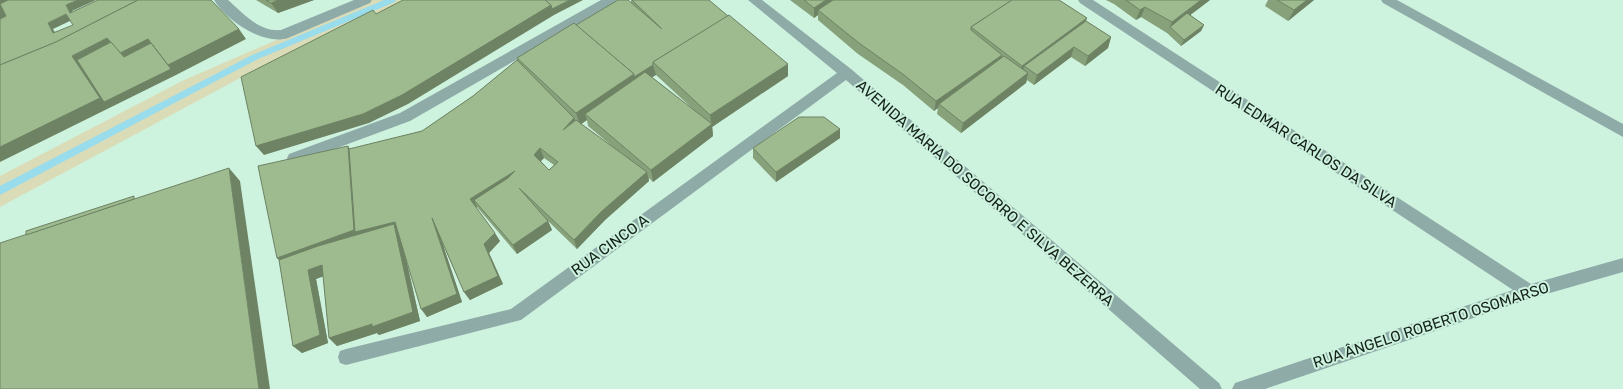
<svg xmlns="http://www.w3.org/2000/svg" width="1623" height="389" font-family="Rubik,sans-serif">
	<rect width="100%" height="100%" fill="#cdf2de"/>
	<path fill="#dadcb8" d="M368 0H426L255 70 0 207V176L182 81Z"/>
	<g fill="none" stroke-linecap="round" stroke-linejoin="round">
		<path fill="#99dcec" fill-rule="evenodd" d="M384 0H396L395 2 258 59 0 195V186L252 55Z"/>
		<g fill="#8faba8" fill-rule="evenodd">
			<path d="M214 0H228C244 14 259 32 281 30L354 0H372L370 3 288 38C263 46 226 20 214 0Z"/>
			<path d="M601 0H617L615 3 410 121 294 164 289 162 287 158 289 154 400 113Z"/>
			<path d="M748 0H762L851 69 1219 383 1222 389H1200L846 80 521 320 346 365 340 363 338 357 340 351 346 349 511 309 837 73Z"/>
			<path d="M1078 0H1093L1531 284 1623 258V272L1529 299 1265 389H1232L1235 383 1241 381 1513 290 1080 3Z"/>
			<path d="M1381 0H1397L1623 124V137L1383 3Z"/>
		</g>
	</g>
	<g fill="#87a17b" fill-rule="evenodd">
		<path d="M256 0H314L278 13Z"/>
		<path d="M631 0H709L788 76 712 127 713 136 653 182 649 178V181L605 220 577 249 548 221 552 230 517 254 477 207 476 208 500 241 489 253 503 284 470 300 464 292 442 242 462 302 427 317 406 258 420 321 379 335 377 333 337 346 329 338 323 276 316 279 328 343 302 353 293 346 279 260 277 258 349 149 422 131 473 96 517 60V58L576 25 631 3ZM656 75 694 110 652 77ZM587 120 588 126 612 146 581 124ZM544 158 554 165 549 170 541 161Z"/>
		<path d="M790 0H1059L1087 18 1086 21 1111 37 1108 48 1085 66 1071 57 1034 85 1027 80 1026 83 961 133 937 114 938 108 934 111 903 85 858 54 818 20V15L814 18Z"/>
		<path d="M1106 0H1210L1190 15 1204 25 1201 31 1181 46 1167 33 1141 17 1136 20 1114 4Z"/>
		<path d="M1268 0H1314L1288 21 1265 6Z"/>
		<path d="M840 129V138L776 182 753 158V148Z"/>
	</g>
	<g fill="#6e8364">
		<path d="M0 0H14L12 22 0 27Z"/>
		<path d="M78 0H96L72 11 76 19 70 13 66 5Z"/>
		<path d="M279 0H314L278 13 271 3Z"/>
		<path d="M570 0H583L554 15 408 104 369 123 264 155 256 146 551 5Z"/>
		<path d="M826 0H840L818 10V15L814 18V8Z"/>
		<path d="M1201 0H1210L1172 29 1170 27 1167 33 1172 22Z"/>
		<path d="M1307 0H1314L1288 21 1294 10Z"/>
		<path d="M1145 7 1141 17 1136 20 1140 10Z"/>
		<path d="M66 14 72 20 53 29 59 39 53 33 48 23Z"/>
		<path d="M1087 18 1082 31 1024 66 1022 76 1019 78 1022 66Z"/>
		<path d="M1204 25 1201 31 1181 46 1184 40Z"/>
		<path d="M239 29 246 39 176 75 0 162V147L72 56 107 38 148 39Z"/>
		<path d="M1111 37 1108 48 1085 66 1088 56Z"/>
		<path d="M1074 47 1071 57 1034 85 1037 75Z"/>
		<path d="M1002 55 1000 65 939 104 938 108 934 111 936 101Z"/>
		<path d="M788 64V76L712 127 710 115Z"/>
		<path d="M653 65 656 75 637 86 634 77Z"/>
		<path d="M1028 73 1026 83 961 133 963 123Z"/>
		<path d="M634 74 637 86 585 114 587 120 580 125 576 113Z"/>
		<path d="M574 118 577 128 563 130Z"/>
		<path d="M712 124 713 136 653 182 651 170Z"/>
		<path d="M840 129V138L776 182V172Z"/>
		<path d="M348 146 356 158 395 222 400 233 420 321 379 335 377 333 337 346 329 338 396 232 287 268 277 258Z"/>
		<path d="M540 148 544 158 538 164 534 155Z"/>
		<path d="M229 168 240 181 270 389H259Z"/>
		<path d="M515 171 519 180 474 200 477 207 475 209 470 199Z"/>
		<path d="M647 172 649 181 605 220 577 249 574 240 602 211Z"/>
		<path d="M432 218 437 227 462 302 427 317 421 309Z"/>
		<path d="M548 221 552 230 517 254 513 245Z"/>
		<path d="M495 233 500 241 489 253 503 284 470 300 464 292 484 244Z"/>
		<path d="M322 265 330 274 316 279 328 343 302 353 293 346 308 270Z"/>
	</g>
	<g fill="#9dbb8f" stroke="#6e8364" fill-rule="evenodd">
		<path d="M8 0H78L66 5 70 13 98 0H138L56 42 0 65V19L6 16 0 4ZM66 14 73 25 53 33 48 23Z"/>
		<path d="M138 0H211L239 29 168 65 148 39 120 53 107 38 72 56 100 98 0 147V65L56 42Z"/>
		<path d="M266 0H279L271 3Z"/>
		<path d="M403 0H545L551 5 402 95 363 114 256 146 241 77 373 10 376 14Z"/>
		<path d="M545 0H570L552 9 551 5Z"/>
		<path d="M618 0H628L662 29 632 0H709L728 16 653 62V65L634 77V74L576 25Z"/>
		<path d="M804 0H826L814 8Z"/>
		<path d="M833 0H1012L971 27V30L1002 55 936 101 904 75 859 43 818 10Z"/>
		<path d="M1012 0H1059L1087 18 1022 66 971 27Z"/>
		<path d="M1126 0H1201L1172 22 1145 7 1140 10Z"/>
		<path d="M1277 0H1307L1294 10Z"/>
		<path d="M1187 13 1204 25 1184 40 1170 27Z"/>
		<path d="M729 15 788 64 710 115 653 62Z"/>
		<path d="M1086 21 1111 37 1088 56 1074 47 1037 75 1024 66Z"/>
		<path d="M574 23 634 74 576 113 517 58Z"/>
		<path d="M111 42 124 57 151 43 171 69 104 102 77 60Z"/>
		<path d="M1004 56 1028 73 963 123 939 104Z"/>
		<path d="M517 60 574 118 563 130 576 120 647 172 602 211 574 240 519 188 548 221 513 245 474 200 508 178 515 171 470 199 495 233 484 244 498 276 464 292 432 218 457 294 421 309 395 222 355 232 349 149 422 131 473 96ZM540 148 558 162 549 170 534 155Z"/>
		<path d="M645 72 712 124 651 170 585 114Z"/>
		<path d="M799 117H824L840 129 776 172 753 148Z"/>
		<path d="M348 146 354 230 277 258 258 166Z"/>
		<path d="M229 168 259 389H0V243Z"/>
		<path d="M134 196V199L26 235V231Z"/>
		<path d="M394 224 413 312 372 327V324L329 338 322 265 308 270 320 335 293 346 279 260 318 246Z"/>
	</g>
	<g text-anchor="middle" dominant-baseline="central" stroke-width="4" stroke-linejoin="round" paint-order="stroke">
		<g font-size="15" fill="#14221b" stroke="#cdf2de">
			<text transform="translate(1306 146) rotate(33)">RUA EDMAR CARLOS DA SILVA</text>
			<text transform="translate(985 193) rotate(41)">AVENIDA MARIA DO SOCORRO E SILVA BEZERRA</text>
			<text transform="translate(610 245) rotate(-36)">RUA CINCO A</text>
			<text transform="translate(1431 325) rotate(-18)">RUA ÂNGELO ROBERTO OSOMARSO</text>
		</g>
	</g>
</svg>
